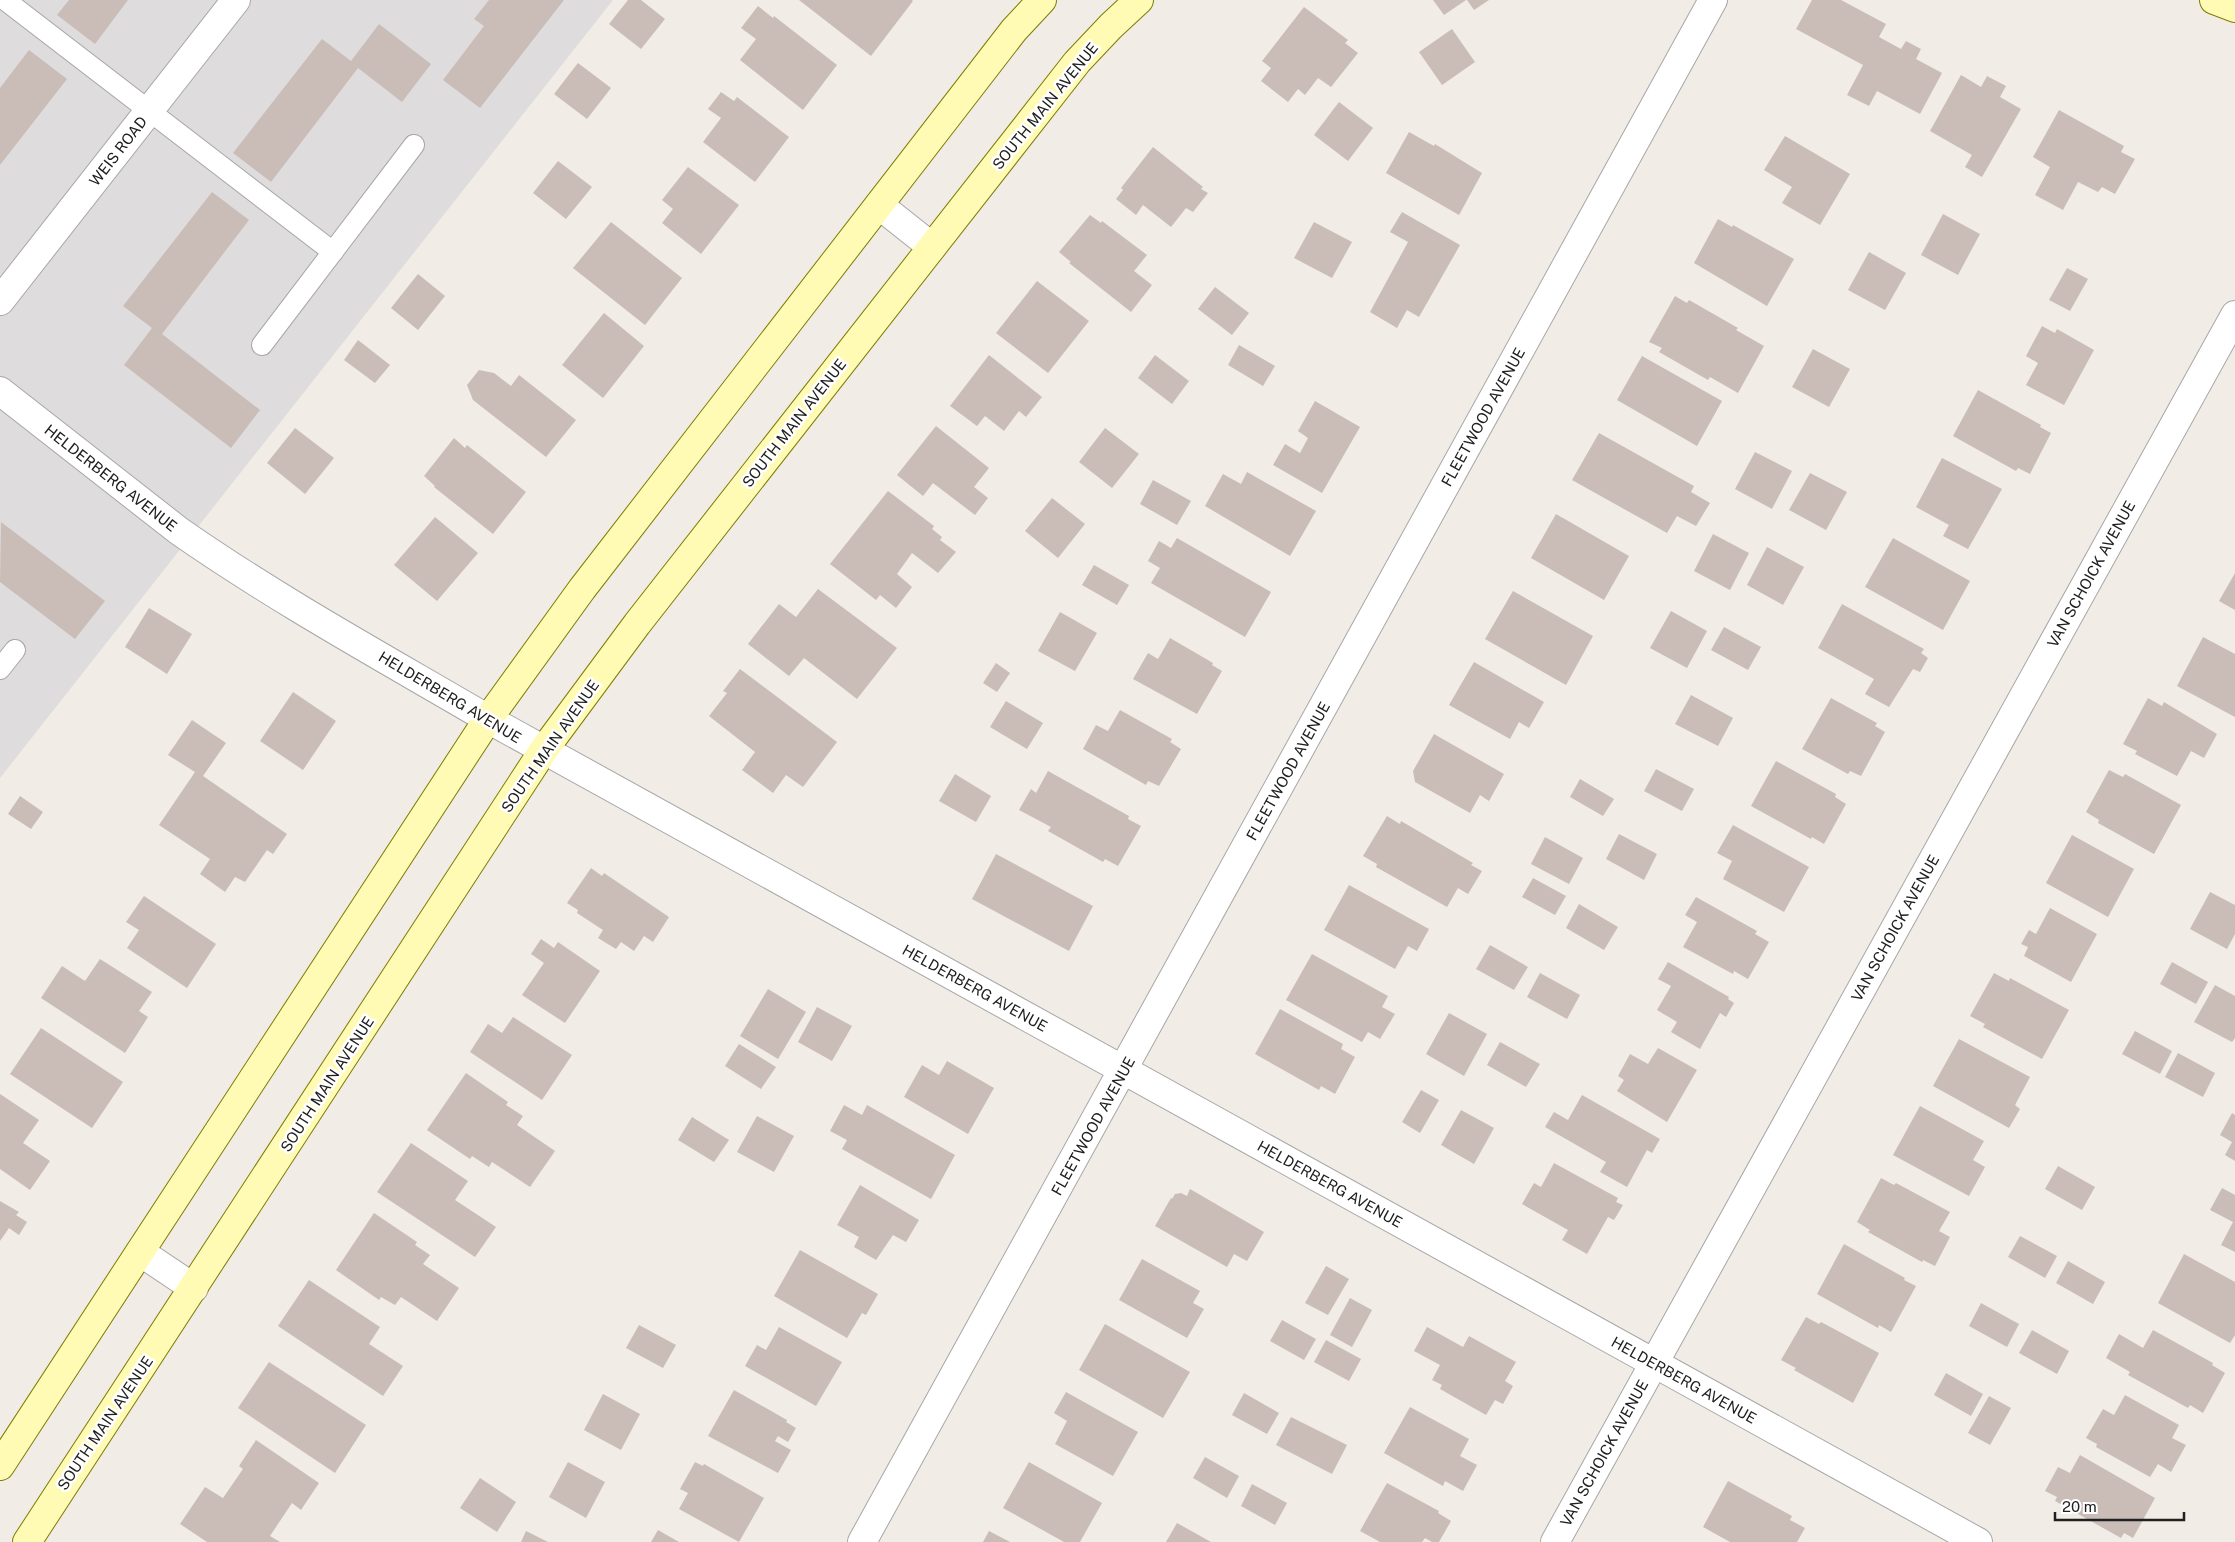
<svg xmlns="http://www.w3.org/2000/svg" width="2235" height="1542" font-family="'Public Sans',sans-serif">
	<rect width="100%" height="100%" fill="#f1ece5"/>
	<path fill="#dedcdd" d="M0 0H613L0 778Z"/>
	<g fill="#cabdb8">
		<path d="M69 0H128L95 44 57 15Z"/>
		<path d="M489 0H564L480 108 443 80 484 26 474 19Z"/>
		<path d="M628 0H641L665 19 641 49 609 24Z"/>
		<path d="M799 0H912L913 1 871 56Z"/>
		<path d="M1433 0H1466L1444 15Z"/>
		<path d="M1467 0H1489L1474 10Z"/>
		<path d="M1812 0H1841L1886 24 1879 37 1901 49 1906 41 1921 49 1916 59 1942 73 1920 114 1877 91 1869 106 1847 95 1863 65 1796 29Z"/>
		<path d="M758 6 773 18 774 16 837 65 803 110 740 60 756 39 741 28Z"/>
		<path d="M1304 7 1348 40 1345 43 1358 53 1331 87 1318 78 1305 95 1298 89 1288 102 1261 81 1271 68 1262 61Z"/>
		<path d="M379 24 431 64 402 102 358 68 271 182 233 153 322 39 351 61Z"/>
		<path d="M1452 29 1475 62 1442 85 1419 52Z"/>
		<path d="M29 50 67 79 0 165V88Z"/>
		<path d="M578 63 611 88 587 119 554 94Z"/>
		<path d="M1961 75 1981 87 1987 76 2006 86 2000 97 2021 109 1982 177 1965 167 1972 155 1930 131Z"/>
		<path d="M721 92 734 101 737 97 789 137 755 182 703 142 721 118 708 109Z"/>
		<path d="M1339 102 1373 128 1348 161 1314 135Z"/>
		<path d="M2059 110 2124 146 2121 152 2135 159 2115 194 2102 187 2098 192 2078 182 2063 210 2035 195 2050 167 2033 157Z"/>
		<path d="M1409 132 1434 146 1435 144 1482 173 1459 215 1386 173Z"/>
		<path d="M1785 136 1850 174 1820 225 1782 203 1792 187 1764 170Z"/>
		<path d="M1153 147 1203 187 1201 189 1208 193 1193 212 1186 208 1171 227 1143 205 1136 215 1116 199 1123 190 1121 188Z"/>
		<path d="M558 161 592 187 566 219 533 193Z"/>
		<path d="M688 167 739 205 701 254 662 223 673 209 662 200Z"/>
		<path d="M212 192 249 220 162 334 260 410 231 448 124 365 152 328 123 306Z"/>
		<path d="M1402 212 1460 245 1419 317 1407 310 1397 328 1370 312 1408 242 1390 232Z"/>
		<path d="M1943 214 1980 234 1958 275 1921 255Z"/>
		<path d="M1090 215 1101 223 1102 221 1147 255 1134 271 1152 285 1131 312 1069 263 1071 262 1059 252Z"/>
		<path d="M1718 219 1732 227 1733 225 1794 259 1767 306 1694 263Z"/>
		<path d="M611 222 682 278 645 325 573 268Z"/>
		<path d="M1314 222 1352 242 1332 278 1294 258Z"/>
		<path d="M1869 252 1906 273 1885 310 1848 290Z"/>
		<path d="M2067 268 2088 279 2070 311 2049 300Z"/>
		<path d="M418 274 445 296 418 330 391 308Z"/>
		<path d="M1037 281 1089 321 1048 373 996 333Z"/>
		<path d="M1215 287 1249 313 1232 335 1198 309Z"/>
		<path d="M1675 296 1687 303 1689 300 1738 328 1736 330 1764 346 1738 393 1710 377 1708 380 1659 352 1662 348 1649 342Z"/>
		<path d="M604 313 644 346 603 398 562 365Z"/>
		<path d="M2042 326 2055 333 2057 329 2094 350 2064 405 2026 385 2038 363 2026 356Z"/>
		<path d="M358 340 390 365 375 383 344 360Z"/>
		<path d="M1239 345 1275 366 1263 386 1228 365Z"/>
		<path d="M1813 349 1850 369 1829 407 1792 387Z"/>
		<path d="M989 355 1042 397 1026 417 1019 411 1004 431 985 416 977 426 950 406Z"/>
		<path d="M1155 355 1189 381 1172 404 1138 378Z"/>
		<path d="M1642 356 1722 401 1697 446 1617 400Z"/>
		<path d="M479 370 494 373 511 386 519 375 576 420 546 457 473 400 467 385Z"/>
		<path d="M1978 390 2041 425 2040 427 2051 433 2030 474 2018 468 2016 471 1953 436Z"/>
		<path d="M1315 401 1360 427 1322 493 1273 465 1285 444 1300 453 1308 438 1298 431Z"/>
		<path d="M936 426 989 468 974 487 988 498 975 515 933 483 923 496 897 475Z"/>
		<path d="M295 428 334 458 305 494 267 463Z"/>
		<path d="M1105 428 1139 454 1112 488 1079 462Z"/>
		<path d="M1599 433 1694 486 1691 492 1710 503 1696 526 1677 516 1667 533 1572 480Z"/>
		<path d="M454 438 465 448 467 445 526 492 493 534 434 487 435 486 424 476Z"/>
		<path d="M1755 452 1792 471 1772 509 1735 489Z"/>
		<path d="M1942 458 2002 489 1968 549 1943 536 1949 525 1916 507Z"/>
		<path d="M1247 472 1316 511 1290 556 1205 506 1223 474 1241 484Z"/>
		<path d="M1810 473 1847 492 1826 530 1789 510Z"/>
		<path d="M1153 480 1191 501 1177 525 1140 504Z"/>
		<path d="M888 491 934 526 932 529 942 537 940 540 956 552 938 573 912 553 897 574 912 587 896 608 880 595 876 600 830 564Z"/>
		<path d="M1052 498 1085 524 1058 558 1025 531Z"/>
		<path d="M1556 514 1629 556 1604 600 1531 558Z"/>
		<path d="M435 517 478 553 437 601 394 565Z"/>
		<path d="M1 522 105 601 75 639 0 582Z"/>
		<path d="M1713 534 1749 553 1730 590 1694 571Z"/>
		<path d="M1177 538 1271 592 1245 637 1151 583 1160 568 1148 561 1159 541 1171 548Z"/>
		<path d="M1893 538 1970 581 1943 630 1865 587Z"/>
		<path d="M1767 547 1804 567 1783 605 1747 585Z"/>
		<path d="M1094 565 1129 585 1117 605 1082 585Z"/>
		<path d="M2235 573V610L2219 601Z"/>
		<path d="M818 589 897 648 857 699 804 658 789 676 748 644 779 604 796 617Z"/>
		<path d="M1513 591 1593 636 1566 685 1485 639Z"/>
		<path d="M1842 604 1924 649 1921 653 1928 658 1920 672 1913 669 1889 707 1865 694 1874 679 1818 648Z"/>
		<path d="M149 608 192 634 167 674 125 647Z"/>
		<path d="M1671 611 1707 631 1687 668 1650 648Z"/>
		<path d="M1060 612 1097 633 1075 671 1038 651Z"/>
		<path d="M1724 627 1761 647 1748 670 1711 650Z"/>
		<path d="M2203 637 2235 654V717L2177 686Z"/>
		<path d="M1170 638 1213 663 1212 665 1222 671 1197 714 1133 679 1148 653 1158 659Z"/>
		<path d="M1474 662 1544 702 1529 728 1519 722 1510 739 1449 705Z"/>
		<path d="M996 663 1010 673 997 692 983 683Z"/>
		<path d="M740 669 837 742 803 787 786 775 773 793 742 770 755 752 709 716 727 693 723 691Z"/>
		<path d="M293 692 336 721 303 770 260 741Z"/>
		<path d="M1691 695 1733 718 1718 746 1675 724Z"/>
		<path d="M1831 698 1877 723 1875 726 1885 732 1861 776 1850 771 1848 774 1802 749Z"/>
		<path d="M2148 698 2162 706 2164 702 2217 734 2204 758 2191 751 2177 776 2135 754 2137 751 2123 744Z"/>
		<path d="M1006 701 1043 723 1027 749 990 727Z"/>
		<path d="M1120 710 1172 739 1170 742 1181 749 1159 786 1148 781 1146 785 1083 749 1096 725 1108 731Z"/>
		<path d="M192 720 226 743 203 776 287 834 273 854 267 850 245 882 235 877 225 892 200 874 210 859 159 825 195 772 168 755Z"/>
		<path d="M1434 734 1504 774 1489 801 1480 795 1470 813 1415 782 1413 771Z"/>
		<path d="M1776 761 1836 794 1835 797 1846 804 1824 844 1812 837 1811 839 1751 806Z"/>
		<path d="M1656 769 1694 789 1682 811 1644 791Z"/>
		<path d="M2109 770 2123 777 2125 774 2181 805 2154 854 2098 823 2099 820 2086 812Z"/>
		<path d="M1048 771 1129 816 1128 819 1141 826 1118 866 1105 859 1103 862 1048 831 1051 827 1019 810 1031 789 1036 793Z"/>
		<path d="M955 774 991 796 976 822 939 801Z"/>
		<path d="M1580 779 1614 799 1603 816 1570 797Z"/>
		<path d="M20 796 43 812 31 829 8 814Z"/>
		<path d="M1387 816 1400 824 1401 821 1473 863 1471 865 1482 871 1468 894 1458 888 1447 907 1376 867 1377 864 1363 856Z"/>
		<path d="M1733 825 1809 867 1784 912 1723 879 1732 861 1717 853Z"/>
		<path d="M1619 834 1657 854 1644 880 1606 859Z"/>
		<path d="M2072 835 2134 869 2108 917 2046 883Z"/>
		<path d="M1545 837 1583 858 1569 884 1531 864Z"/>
		<path d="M996 854 1093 906 1069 951 972 899Z"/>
		<path d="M591 868 602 876 604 873 669 917 653 942 644 936 634 951 621 942 616 949 598 938 603 930 577 913 578 910 567 903Z"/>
		<path d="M1533 878 1566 896 1555 915 1522 897Z"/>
		<path d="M1349 885 1429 929 1417 951 1408 946 1395 969 1324 930Z"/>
		<path d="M2210 892 2235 905V934L2227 949 2190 929Z"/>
		<path d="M144 896 216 944 187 988 127 948 139 930 126 922Z"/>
		<path d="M1696 897 1757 931 1755 934 1769 942 1748 979 1734 971 1733 974 1683 947 1697 922 1685 915Z"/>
		<path d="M1579 904 1618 927 1604 950 1566 928Z"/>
		<path d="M2050 908 2097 934 2071 982 2024 956 2028 947 2021 944 2029 930 2036 934Z"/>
		<path d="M541 939 554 948 558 942 600 971 565 1023 522 995 544 963 531 954Z"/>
		<path d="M1490 945 1528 967 1514 990 1476 969Z"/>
		<path d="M1312 954 1388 996 1382 1007 1395 1014 1380 1039 1368 1032 1362 1042 1286 1000Z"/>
		<path d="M100 959 152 992 139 1011 148 1017 125 1053 41 998 62 966 85 981Z"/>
		<path d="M1668 962 1729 997 1728 999 1734 1003 1726 1017 1720 1013 1700 1049 1671 1032 1677 1022 1657 1010 1671 986 1658 979Z"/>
		<path d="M2172 962 2208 982 2196 1004 2160 984Z"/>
		<path d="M1540 973 1580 995 1567 1019 1527 997Z"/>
		<path d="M1994 973 2009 981 2010 978 2069 1010 2042 1059 1983 1027 1985 1024 1970 1016Z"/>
		<path d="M2215 985 2235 996V1038L2232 1042 2194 1022Z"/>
		<path d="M768 989 806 1012 778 1059 740 1036Z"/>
		<path d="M817 1007 852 1026 832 1061 798 1042Z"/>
		<path d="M1280 1009 1343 1044 1341 1049 1355 1057 1335 1094 1321 1086 1319 1090 1255 1054Z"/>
		<path d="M1449 1013 1487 1034 1464 1076 1426 1054Z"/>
		<path d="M513 1017 572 1055 542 1100 470 1052 488 1024 502 1033Z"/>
		<path d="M41 1028 123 1082 92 1128 10 1074Z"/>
		<path d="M2135 1031 2172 1051 2160 1074 2122 1054Z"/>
		<path d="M1959 1039 2030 1077 2015 1105 2020 1109 2009 1128 1933 1086Z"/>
		<path d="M1500 1042 1540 1064 1526 1087 1487 1065Z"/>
		<path d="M739 1044 776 1067 761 1089 725 1066Z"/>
		<path d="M1658 1048 1697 1070 1667 1122 1617 1091 1624 1080 1618 1076 1630 1054 1648 1064Z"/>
		<path d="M2178 1053 2215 1073 2203 1097 2165 1077Z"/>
		<path d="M947 1061 994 1088 968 1134 904 1097 922 1065 939 1075Z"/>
		<path d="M466 1073 508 1102 506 1105 523 1116 517 1125 555 1151 530 1187 492 1162 489 1167 472 1156 470 1159 427 1130Z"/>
		<path d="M1421 1090 1439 1100 1420 1133 1402 1122Z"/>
		<path d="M0 1094 39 1120 23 1143 50 1161 30 1190 0 1169Z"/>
		<path d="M1582 1095 1660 1139 1652 1153 1647 1150 1627 1187 1600 1172 1606 1162 1545 1127 1554 1112 1568 1120Z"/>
		<path d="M844 1105 862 1115 867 1105 955 1155 931 1199 842 1149 847 1140 830 1131Z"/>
		<path d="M1920 1106 1984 1141 1973 1160 1985 1167 1969 1196 1893 1155Z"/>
		<path d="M1461 1110 1494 1128 1474 1164 1441 1145Z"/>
		<path d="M2232 1113 2235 1115V1161L2225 1155 2232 1142 2220 1135Z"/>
		<path d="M757 1116 794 1136 774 1172 737 1152Z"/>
		<path d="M692 1117 729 1140 714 1162 678 1140Z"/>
		<path d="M411 1143 468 1181 455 1200 496 1227 475 1257 377 1192Z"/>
		<path d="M1554 1163 1618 1198 1616 1202 1623 1205 1614 1220 1608 1217 1587 1254 1562 1240 1568 1230 1522 1204 1534 1183 1541 1187Z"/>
		<path d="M2058 1166 2095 1187 2082 1210 2045 1189Z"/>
		<path d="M1881 1178 1894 1185 1896 1183 1950 1212 1939 1231 1950 1237 1935 1266 1923 1260 1922 1262 1868 1232 1870 1230 1857 1222Z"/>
		<path d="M860 1185 919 1220 906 1242 893 1235 876 1260 854 1247 859 1237 837 1225Z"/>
		<path d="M2222 1188 2235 1195V1252L2221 1245 2233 1222 2210 1210Z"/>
		<path d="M1190 1189 1264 1232 1247 1261 1234 1254 1227 1267 1155 1226 1171 1198 1172 1199 1175 1194 1181 1193 1187 1196Z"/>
		<path d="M0 1201 19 1212 16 1215 27 1222 19 1235 9 1228 0 1241Z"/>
		<path d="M374 1213 417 1242 415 1245 430 1255 423 1264 459 1288 437 1321 401 1297 395 1305 381 1297 379 1300 336 1270Z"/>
		<path d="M2020 1236 2057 1256 2045 1278 2008 1257Z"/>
		<path d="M1844 1244 1905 1278 1904 1280 1916 1286 1891 1332 1879 1325 1878 1328 1817 1294Z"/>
		<path d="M800 1250 878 1294 866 1315 862 1313 847 1338 774 1296Z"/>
		<path d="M2184 1254 2235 1282V1335L2230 1343 2158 1303Z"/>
		<path d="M1142 1259 1200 1291 1193 1303 1204 1309 1187 1338 1119 1300Z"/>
		<path d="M2068 1261 2105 1282 2093 1304 2056 1283Z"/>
		<path d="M1326 1266 1349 1279 1328 1315 1305 1303Z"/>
		<path d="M309 1280 380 1327 369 1344 403 1366 383 1396 278 1326Z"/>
		<path d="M1350 1298 1372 1310 1352 1347 1330 1335Z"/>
		<path d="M1981 1303 2019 1324 2007 1347 1969 1326Z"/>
		<path d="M1806 1317 1819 1324 1821 1322 1879 1353 1853 1403 1794 1370 1796 1368 1781 1360Z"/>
		<path d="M1282 1320 1316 1339 1304 1360 1270 1341Z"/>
		<path d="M1105 1324 1190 1372 1163 1418 1079 1370Z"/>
		<path d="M639 1325 676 1345 663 1368 626 1348Z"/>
		<path d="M779 1327 842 1362 816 1406 745 1366 757 1345 766 1350Z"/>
		<path d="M1427 1327 1463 1347 1469 1336 1516 1362 1505 1381 1513 1386 1503 1404 1495 1400 1486 1415 1440 1389 1442 1385 1432 1380 1440 1365 1414 1351Z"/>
		<path d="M2032 1330 2069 1351 2057 1374 2019 1353Z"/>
		<path d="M2153 1330 2213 1363 2212 1365 2225 1373 2203 1413 2190 1405 2188 1408 2128 1375 2130 1372 2106 1358 2119 1334 2143 1348Z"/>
		<path d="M1326 1340 1361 1359 1349 1381 1314 1362Z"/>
		<path d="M269 1362 366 1425 335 1473 238 1408Z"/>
		<path d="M1946 1373 1983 1394 1971 1416 1934 1395Z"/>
		<path d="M734 1390 787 1420 786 1422 796 1428 788 1442 778 1436 775 1441 791 1450 778 1473 708 1436Z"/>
		<path d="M1066 1392 1138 1432 1113 1476 1055 1444 1067 1421 1054 1413Z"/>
		<path d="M1244 1393 1279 1413 1267 1434 1232 1415Z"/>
		<path d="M603 1394 640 1414 621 1450 584 1430Z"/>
		<path d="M2125 1395 2179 1425 2172 1438 2186 1445 2171 1472 2158 1464 2150 1477 2096 1447 2097 1444 2086 1438 2103 1409 2114 1415Z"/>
		<path d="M1989 1396 2011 1408 1990 1445 1968 1433Z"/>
		<path d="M1410 1407 1469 1439 1460 1456 1477 1465 1463 1491 1445 1481 1443 1486 1384 1453Z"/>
		<path d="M1291 1417 1347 1445 1332 1474 1276 1445Z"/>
		<path d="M256 1440 319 1483 301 1510 292 1503 270 1536 280 1542H207L180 1524 205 1487 223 1498 243 1469 239 1466Z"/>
		<path d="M2080 1455 2155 1498 2133 1538 2124 1533 2121 1538 2055 1501 2057 1497 2045 1491 2058 1467 2070 1473Z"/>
		<path d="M1205 1457 1239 1476 1227 1498 1193 1478Z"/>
		<path d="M568 1462 605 1482 586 1518 549 1497Z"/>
		<path d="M695 1462 703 1466 704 1464 764 1498 739 1542 679 1509 688 1493 680 1489Z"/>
		<path d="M1029 1462 1102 1503 1080 1542H1064L1003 1508Z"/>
		<path d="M480 1478 516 1502 497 1532 460 1508Z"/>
		<path d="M1728 1481 1792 1516 1790 1520 1805 1528 1797 1542H1730L1703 1527Z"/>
		<path d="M1387 1483 1439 1511 1438 1513 1451 1521 1439 1542H1432L1425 1538 1422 1542H1380L1360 1531Z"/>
		<path d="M1252 1484 1287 1503 1275 1525 1241 1506Z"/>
		<path d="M1177 1523 1211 1542H1166Z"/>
		<path d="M658 1530 679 1542H651Z"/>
		<path d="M526 1531 548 1542H521Z"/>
		<path d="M989 1531 1010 1542H983Z"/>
	</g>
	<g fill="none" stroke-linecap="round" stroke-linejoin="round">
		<defs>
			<g id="lane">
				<path d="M5 0 333 252"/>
				<path d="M262 345 414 145"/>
				<path d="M0 669 15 650"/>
			</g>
			<g id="street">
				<path d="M879 205 932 247"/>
				<path d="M0 301 236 0"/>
				<path d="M0 391 179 531C278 600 384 658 488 719L1978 1542"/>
				<path d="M140 1252 194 1288"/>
				<path d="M862 1542 1713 0"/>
				<path d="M1555 1542 2235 315"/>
			</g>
			<g id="secondary">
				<path d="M2214 0 2235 8"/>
				<path d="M0 1466 488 719 582 589 1014 30 1042 0"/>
				<path d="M27 1542 543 751 637 624 1077 62 1111 26 1139 0"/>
			</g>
		</defs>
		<use href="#lane" stroke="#a7a7a7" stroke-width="22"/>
		<use href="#street" stroke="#a7a7a7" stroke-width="30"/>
		<use href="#secondary" stroke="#7d7d00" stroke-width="30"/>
		<use href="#lane" stroke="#fff" stroke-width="20"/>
		<use href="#street" stroke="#fff" stroke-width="28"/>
		<use href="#secondary" stroke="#fffbb5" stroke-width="28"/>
	</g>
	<g text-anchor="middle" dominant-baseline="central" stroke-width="5" stroke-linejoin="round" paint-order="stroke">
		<g font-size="15" fill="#202020" stroke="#fff">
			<text transform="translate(1045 106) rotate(-51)">SOUTH MAIN AVENUE</text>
			<text transform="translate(118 151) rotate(-52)">WEIS ROAD</text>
			<text transform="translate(1483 417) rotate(-61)">FLEETWOOD AVENUE</text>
			<text transform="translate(794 423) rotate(-52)">SOUTH MAIN AVENUE</text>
			<text transform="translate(111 478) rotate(38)">HELDERBERG AVENUE</text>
			<text transform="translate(2091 574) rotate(-61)">VAN SCHOICK AVENUE</text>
			<text transform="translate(450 697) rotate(31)">HELDERBERG AVENUE</text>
			<text transform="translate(550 746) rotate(-55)">SOUTH MAIN AVENUE</text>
			<text transform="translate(1288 771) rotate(-61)">FLEETWOOD AVENUE</text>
			<text transform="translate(1895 928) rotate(-61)">VAN SCHOICK AVENUE</text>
			<text transform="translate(975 988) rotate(29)">HELDERBERG AVENUE</text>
			<text transform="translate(327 1084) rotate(-57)">SOUTH MAIN AVENUE</text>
			<text transform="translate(1093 1126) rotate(-61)">FLEETWOOD AVENUE</text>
			<text transform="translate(1330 1184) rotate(29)">HELDERBERG AVENUE</text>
			<text transform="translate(1684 1380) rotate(29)">HELDERBERG AVENUE</text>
			<text transform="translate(105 1423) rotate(-56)">SOUTH MAIN AVENUE</text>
			<text transform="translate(1604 1453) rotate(-61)">VAN SCHOICK AVENUE</text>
		</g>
	</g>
	<path d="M2055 1512v8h129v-8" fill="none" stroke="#202020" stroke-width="2.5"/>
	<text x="2062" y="1512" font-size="15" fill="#202020" stroke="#ffffff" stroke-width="4" paint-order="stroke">20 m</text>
</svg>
